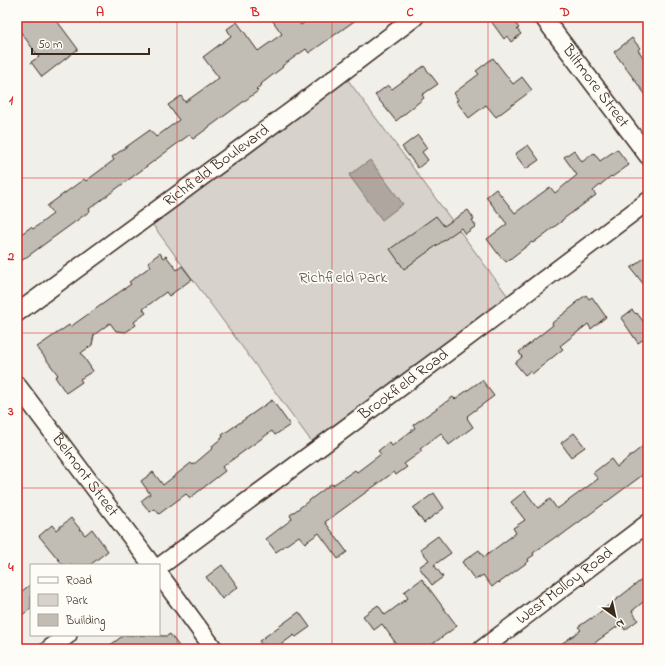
<svg xmlns="http://www.w3.org/2000/svg" width="665" height="666" font-family="'Indie Flower',sans-serif">
	<rect width="100%" height="100%" fill="#f1efea"/>
	<filter id="ink" filterUnits="userSpaceOnUse"><feTurbulence type="fractalNoise" baseFrequency=".025" numOctaves="2"/><feDisplacementMap in="SourceGraphic" scale="8" xChannelSelector="R" yChannelSelector="G"/><feConvolveMatrix kernelMatrix="1 2 1 2 8 2 1 2 1" color-interpolation-filters="sRGB"/></filter>
	<g filter="url(#ink)">
		<path fill="#d7d2cc" stroke="#897e75" d="M342 72 513 303 317 449 147 217Z"/>
		<path fill="#aea69f" stroke="#80746b" d="M370 160 403 204 382 220 349 175Z"/>
		<g fill="#c1bcb4" stroke="#3b2a1e">
			<path d="M17 17H54L78 49 42 77 31 62 39 57 17 27Z"/>
			<path d="M270 17H294L301 25 312 17H360L309 53 306 49 282 66 283 67 261 84 262 85 256 89 258 91 193 139 189 135 89 209 90 211 83 216 17 264V237L31 227 33 229 53 214 47 206 84 179 86 181 114 160 112 157 150 130 156 137 179 120 168 105 181 96 185 102 219 78 203 57 231 36 227 29 237 22 258 51 282 34Z"/>
			<path d="M488 17H511L519 28 517 29 521 34 511 42 507 36 504 39Z"/>
			<path d="M632 38 640 48 638 50 648 64V98L614 52Z"/>
			<path d="M493 58 513 84 522 77 532 90 496 117 486 105 469 118 456 101 458 100 454 93 479 74 476 71Z"/>
			<path d="M424 66 438 84 422 95 424 98 396 121 375 95 388 85 392 89Z"/>
			<path d="M418 135 427 148 422 152 428 160 418 168 402 147Z"/>
			<path d="M528 145 539 160 526 169 515 154Z"/>
			<path d="M617 149 629 165 612 177 611 176 593 191 596 195 562 220V221L533 243 532 242 506 262 503 258 502 259 487 239 507 224 486 197 496 189 515 213 550 187 555 193 577 175 564 157 574 150 582 162 594 153 600 161Z"/>
			<path d="M468 210 474 219 472 220 476 226 465 234 461 228 404 269 390 249 436 216 444 226Z"/>
			<path d="M160 253 163 258 166 256 177 270 182 266 192 279 169 296 166 292 143 309 146 313 134 322 136 325 126 332 116 331 110 323 94 335 92 345 81 353 93 371 80 379 82 382 66 393 55 377 58 375 37 347 69 325 70 327 131 284 129 282 151 266 148 262Z"/>
			<path d="M648 255V290L631 268Z"/>
			<path d="M586 295 589 299 592 297 606 317 591 329 588 324 560 346 563 349 532 374 530 371 525 375 515 363 522 357 519 352 553 325 552 323 576 304 575 303Z"/>
			<path d="M632 310 636 314 637 313 648 328V336L638 343 621 318Z"/>
			<path d="M482 380 494 396 467 416 468 417 467 418 473 427 449 445 441 433 420 449 422 451 404 464 407 467 396 475 394 472 325 522 347 552 338 559 319 533 305 543 299 536 276 552 266 539 292 519 290 515 331 484 333 485 355 470 357 472 381 454 378 451 389 442 392 446 415 428 413 425 453 397 455 399Z"/>
			<path d="M272 400 290 425 275 435 272 431 222 467 225 471 190 498 186 494 159 514 155 509 150 512 141 501 150 494 141 481 153 472 163 485 191 463 193 465 213 448 212 446 223 437 222 435Z"/>
			<path d="M574 433 585 447 571 457 561 443Z"/>
			<path d="M648 442V471L559 537 557 536 533 553 534 555 528 559 529 561 499 583 498 582 492 587 483 575 475 580 462 562 479 550 484 557 516 533 513 528 525 520 511 502 525 491 538 508 550 499 557 509 598 479 593 473 611 459 617 467Z"/>
			<path d="M434 493 444 508 424 523 413 508Z"/>
			<path d="M71 518 85 535 92 529 108 551 90 565H63L39 536 52 525 56 530Z"/>
			<path d="M438 536 451 553 434 565 443 577 432 585 419 567 429 560 420 549Z"/>
			<path d="M222 565 238 587 222 599 206 577Z"/>
			<path d="M648 575V598L632 611 638 620 625 630 621 624 586 649H554L581 630 578 627 591 618V619Z"/>
			<path d="M422 579 457 626 426 649H400L382 624 374 630 363 616 378 605 385 615 408 598 404 592Z"/>
			<path d="M31 584V609L17 618V595Z"/>
			<path d="M299 612 310 627 296 637 294 635 275 649H265L259 641Z"/>
			<path d="M170 634 181 649H105L124 635 167 636Z"/>
		</g>
		<g fill="none" stroke-linecap="round" stroke-linejoin="round">
			<defs>
				<g id="minor">
					<path id="s1" d="M543 17 648 156"/>
					<path id="s2" d="M17 313 302 103 415 17"/>
					<path id="s3" d="M17 385 152 565"/>
					<path id="s4" d="M159 567 464 340 648 201"/>
					<path d="M159 574 214 649"/>
					<path d="M49 649 68 635"/>
					<path id="s5" d="M482 649 648 523"/>
				</g>
			</defs>
			<use href="#minor" stroke="#3b2a1e" stroke-width="20"/>
			<use href="#minor" stroke="#fdfcf7" stroke-width="17"/>
		</g>
	</g>
	<path fill="none" stroke="#d62828" stroke-width="1" stroke-opacity="0.55" d="M177 17V649M332 17V649M488 17V649M17 178H648M17 333H648M17 488H648"/>
	<g text-anchor="middle" dominant-baseline="central" stroke-width="3.5" stroke-linejoin="round" paint-order="stroke">
		<g font-size="16" fill="#3b2a1e" stroke="#fdfcf7">
			<text stroke="none"><textPath href="#s1" startOffset="87">Biltmore Street</textPath></text>
			<text stroke="none"><textPath href="#s2" startOffset="248">Richfield Boulevard</textPath></text>
			<text stroke="none"><textPath href="#s4" startOffset="305">Brookfield Road</textPath></text>
			<text stroke="none"><textPath href="#s3" startOffset="113">Belmont Street</textPath></text>
			<text stroke="none"><textPath href="#s5" startOffset="104">West Molloy Road</textPath></text>
		</g>
		<g font-size="16" fill="#62544a" stroke="#fdfcf7">
			<text x="343" y="278">Richfield Park</text>
		</g>
	</g>
	<rect width="665" height="666" fill="none" stroke="#fdfcf7" stroke-width="44"/>
	<rect x="30" y="564" width="130" height="72" fill="#fdfcf7" stroke="#afa8a0"/>
	<rect x="38" y="577" width="20" height="6" fill="#fdfcf7" stroke="#afa8a0"/>
	<text x="66" y="584" font-size="12" fill="#3b2a1e">Road</text>
	<rect x="38" y="594" width="20" height="12" fill="#d7d2cc" stroke="#afa8a0"/>
	<text x="66" y="604" font-size="12" fill="#3b2a1e">Park</text>
	<rect x="38" y="614" width="20" height="12" fill="#c1bcb4" stroke="#afa8a0"/>
	<text x="66" y="624" font-size="12" fill="#3b2a1e">Building</text>
	<g transform="translate(615 616) rotate(147)" stroke="#fdfcf7" stroke-width="3" paint-order="stroke">
	<path d="M0-3L7 15L0 10L-7 15Z" fill="#3b2a1e"/>
	<text y="-6" font-size="11" font-weight="bold" text-anchor="middle" fill="#3b2a1e">N</text>
	</g>
	<path d="M32 48v6h117v-6" fill="none" stroke="#3b2a1e" stroke-width="2"/>
	<text x="38" y="48" font-size="12" fill="#3b2a1e" stroke="#fdfcf7" stroke-width="3" paint-order="stroke">50 m</text>
	<rect x="22" y="22" width="621" height="622" fill="none" stroke="#d62828" stroke-width="1.5"/>
	<g font-size="13" text-anchor="middle" font-weight="bold" fill="#d62828">
		<text x="100" y="16">A</text>
		<text x="255" y="16">B</text>
		<text x="410" y="16">C</text>
		<text x="565" y="16">D</text>
		<text x="11" y="104">1</text>
		<text x="11" y="260">2</text>
		<text x="11" y="415">3</text>
		<text x="11" y="571">4</text>
	</g>
</svg>
